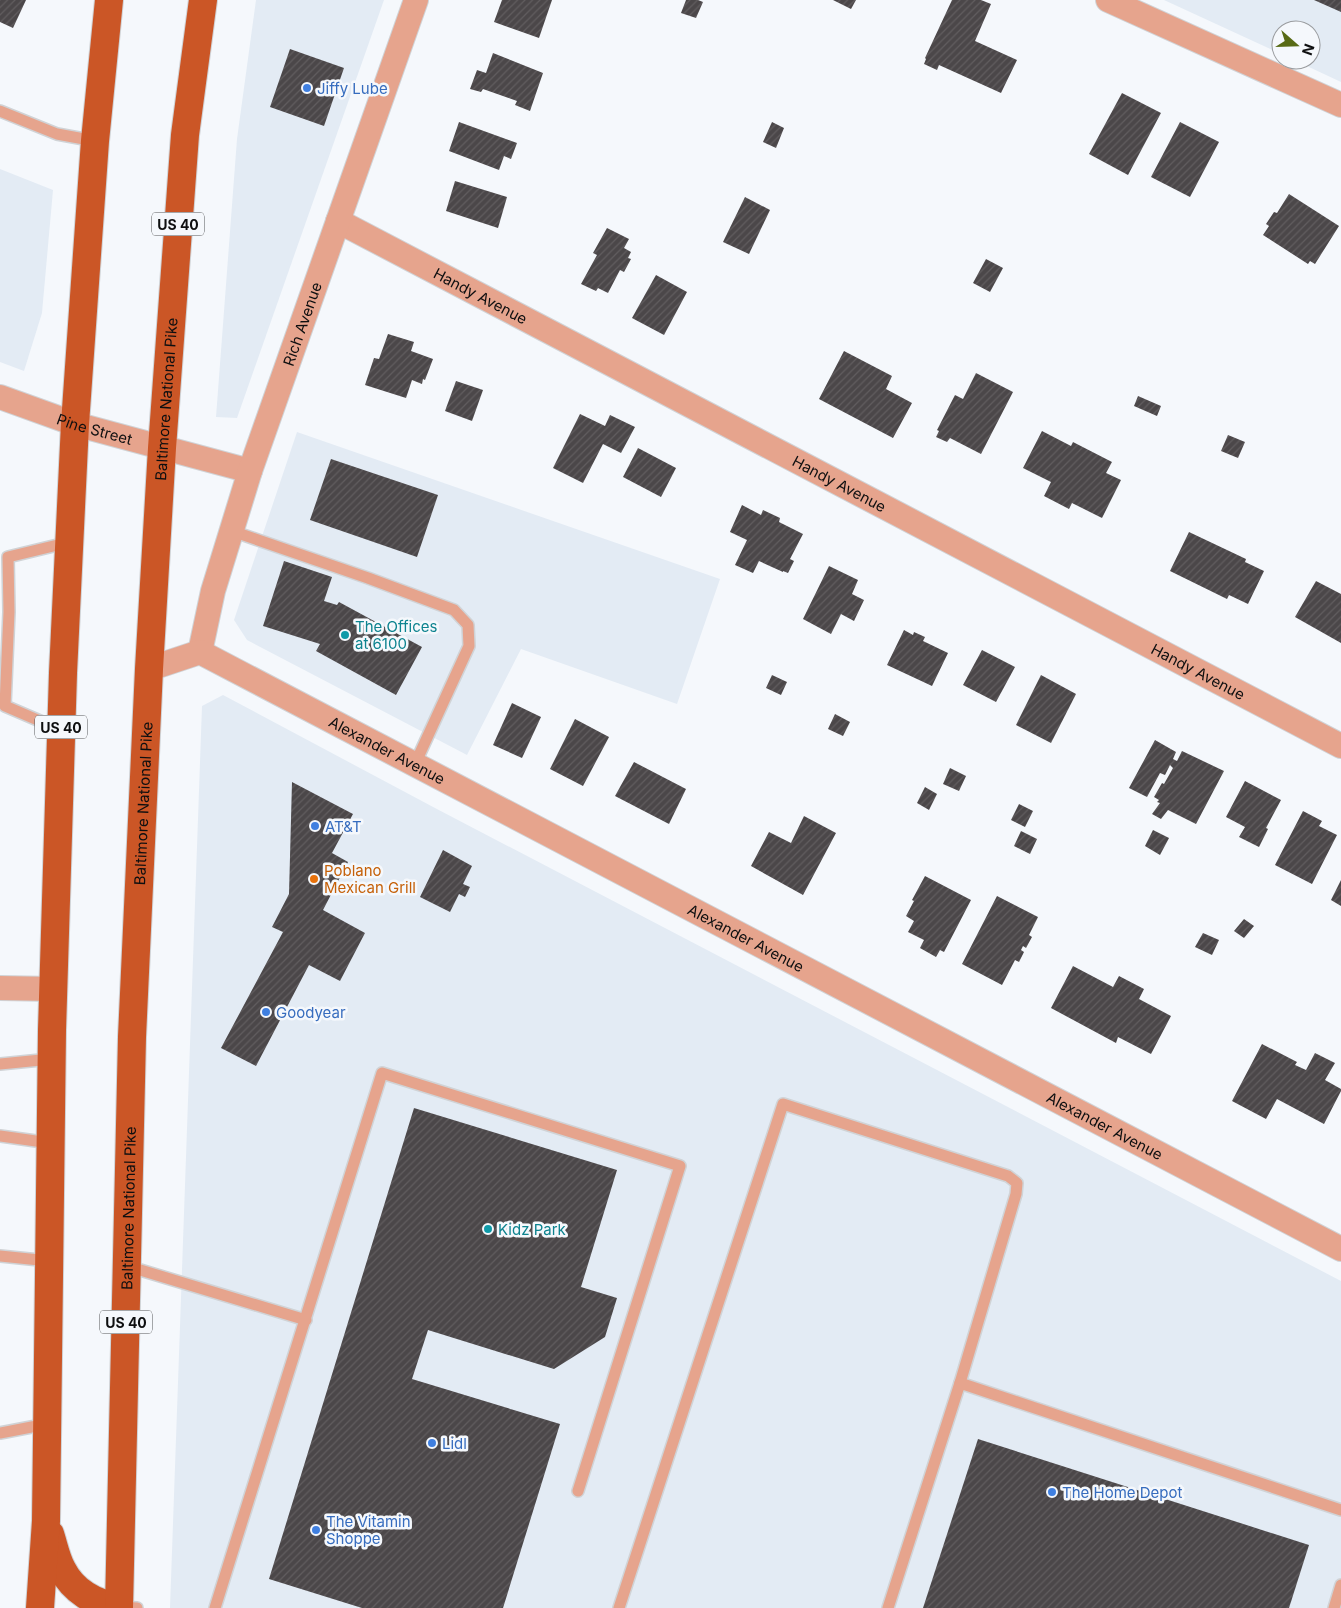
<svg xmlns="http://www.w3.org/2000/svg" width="1341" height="1608" font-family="Inter,sans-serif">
	<defs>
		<pattern id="building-hatch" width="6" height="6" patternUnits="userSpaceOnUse" patternTransform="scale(1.25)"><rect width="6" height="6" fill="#4b4749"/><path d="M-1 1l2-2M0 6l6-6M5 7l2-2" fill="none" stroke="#615d5f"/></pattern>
	</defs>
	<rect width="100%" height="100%" fill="#f5f8fc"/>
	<g fill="#e3ebf4">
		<path d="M256 0H384L237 418 216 417 237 139Z"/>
		<path d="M1164 0H1341V82L1294 60H1311V30H1281V54Z"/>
		<path d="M0 169 53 190 42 313 24 371 0 362Z"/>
		<path d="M297 432 720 579 677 704 521 649 467 755 247 640 234 620Z"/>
		<path d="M223 695 435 808 1341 1281V1608H170L202 706Z"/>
	</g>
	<g fill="url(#building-hatch)">
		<path d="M0 0H26L13 28 0 22Z"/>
		<path d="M502 0H552L539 38 494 22Z"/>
		<path d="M686 0H698L703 2 696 18 681 13Z"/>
		<path d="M833 0H856L851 9Z"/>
		<path d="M952 0H981L991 4 975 41 1017 60 1001 93 939 65 937 70 924 64 926 59 925 58Z"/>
		<path d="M1314 0H1341V12Z"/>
		<path d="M290 49 344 68 324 126 270 107Z"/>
		<path d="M493 53 543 73 530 111 515 105 517 101 483 89 481 92 470 89 477 70 486 73Z"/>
		<path d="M1122 93 1161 113 1128 175 1089 154Z"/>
		<path d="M459 122 517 143 511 159 504 156 499 170 449 151Z"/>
		<path d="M772 122 784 128 776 148 763 142Z"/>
		<path d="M1180 122 1219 142 1190 197 1151 177Z"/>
		<path d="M455 181 507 197 498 228 446 211Z"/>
		<path d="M1289 194 1339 226 1315 264 1310 261 1308 264 1263 235 1269 226 1266 224 1274 212 1277 213Z"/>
		<path d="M745 197 770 210 749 254 723 242Z"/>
		<path d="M607 228 629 239 624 248 631 252 628 258 631 259 624 272 620 270 608 293 598 288 596 291 581 284 597 255 593 253Z"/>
		<path d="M986 259 1003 268 990 292 973 283Z"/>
		<path d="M656 275 687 292 664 335 632 318Z"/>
		<path d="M388 334 414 342 411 351 433 359 425 380 423 379 422 384 412 380 406 398 365 385 374 358 379 359Z"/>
		<path d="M844 351 892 376 886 389 912 403 893 438 819 399Z"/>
		<path d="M976 373 1013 392 981 454 950 438 947 442 936 437 939 431 937 430 955 395 963 399Z"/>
		<path d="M456 381 483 390 472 421 445 411Z"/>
		<path d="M1138 396 1161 406 1157 416 1134 406Z"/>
		<path d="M580 414 605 426 610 415 635 427 621 453 603 444 583 483 553 468Z"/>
		<path d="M1042 431 1071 446 1073 442 1112 462 1106 473 1121 480 1102 518 1072 503 1069 509 1044 496 1051 482 1023 468Z"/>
		<path d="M1228 435 1245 442 1238 458 1221 451Z"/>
		<path d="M638 448 676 468 661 497 623 477Z"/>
		<path d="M331 459 438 495 417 557 310 520Z"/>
		<path d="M742 505 761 515 763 510 780 518 779 522 803 534 790 559 794 561 788 573 783 571V572L759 561 753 573 735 565 747 540 730 532Z"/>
		<path d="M1189 532 1246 559 1245 562 1264 571 1248 604 1229 595 1227 599 1170 571Z"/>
		<path d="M284 561 332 577 324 601 337 605 339 602 422 647 396 695 316 651 320 644 263 626Z"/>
		<path d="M829 566 858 580 852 594 864 600 854 621 841 614 831 634 803 619Z"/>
		<path d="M1316 581 1341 594V643L1295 617Z"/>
		<path d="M904 630 913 635 914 632 925 637 923 641 948 653 932 686 887 665Z"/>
		<path d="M982 650 1015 667 996 702 963 685Z"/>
		<path d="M772 675 787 682 781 695 766 688Z"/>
		<path d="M1041 675 1076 694 1051 743 1016 725Z"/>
		<path d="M512 703 541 717 522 758 493 745Z"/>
		<path d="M835 714 850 722 843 736 828 729Z"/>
		<path d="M575 719 609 737 583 786 550 769Z"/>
		<path d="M1155 740 1176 752 1173 759 1177 761 1182 751 1224 771 1196 824 1168 810 1161 819 1152 814 1160 803 1157 802 1159 800 1154 797 1162 783 1164 784 1173 768 1170 765 1165 775 1160 773 1147 797 1129 788Z"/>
		<path d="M634 762 686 789 669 824 615 796Z"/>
		<path d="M950 768 966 776 959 791 943 784Z"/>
		<path d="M1245 781 1281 800 1266 828 1268 829 1259 847 1239 837 1245 827 1226 817Z"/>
		<path d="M292 782 353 814 332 853 348 862 323 910 365 933 340 981 309 965 256 1066 221 1048 283 932 272 927 289 894Z"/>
		<path d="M925 787 937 794 929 810 917 803Z"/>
		<path d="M1019 804 1033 811 1025 827 1011 820Z"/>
		<path d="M1303 811 1322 821 1319 826 1337 835 1312 884 1275 865Z"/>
		<path d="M804 816 836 833 803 895 751 866 769 832 791 843Z"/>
		<path d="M1153 830 1169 838 1160 855 1145 846Z"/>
		<path d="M1021 831 1037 839 1030 854 1014 846Z"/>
		<path d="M443 850 472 866 463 884 470 887 465 897 459 894 450 912 420 897Z"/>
		<path d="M925 876 971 900 944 952 940 950 936 957 920 948 924 940 908 932 914 921 906 916 914 901 912 900Z"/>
		<path d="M1341 880V906L1331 900Z"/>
		<path d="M997 896 1038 917 1029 935 1032 937 1026 948 1023 946 1021 950 1024 952 1019 962 1015 960 1002 985 962 964Z"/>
		<path d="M1244 919 1254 926 1244 938 1234 931Z"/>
		<path d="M1203 933 1219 940 1212 955 1195 947Z"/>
		<path d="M1073 966 1113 987 1119 976 1144 989 1139 999 1171 1016 1151 1054 1118 1037 1116 1043 1051 1008Z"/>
		<path d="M1262 1044 1297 1062 1295 1065 1306 1070 1315 1053 1335 1063 1325 1080 1341 1089V1091L1324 1124 1277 1099 1266 1119 1232 1101Z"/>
		<path d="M414 1108 617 1170 581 1287 617 1298 605 1337 554 1369 428 1330 412 1379 560 1424 503 1608H362L269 1579Z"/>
		<path d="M978 1439 1309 1545 1289 1608H923Z"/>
	</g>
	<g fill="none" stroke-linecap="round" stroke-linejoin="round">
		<defs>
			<g id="service">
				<path d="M0 111 57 134 95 141"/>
				<path d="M232 531 368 578 454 610 468 625 469 646 415 764"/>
				<path d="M61 730 5 706 9 612 8 557 70 542"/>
				<path d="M0 1064 51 1059"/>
				<path d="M0 1136 50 1143"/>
				<path d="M0 1256 49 1261"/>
				<path d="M127 1266 306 1320"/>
				<path d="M0 1433 47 1424"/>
				<path d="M119 1607 137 1608"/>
				<path d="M215 1608 382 1073 680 1166 578 1491"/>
				<path d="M619 1608 783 1104 1008 1176 1017 1183 1016 1194 960 1383"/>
				<path d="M888 1608 960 1383 1341 1510"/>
				<path d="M1334 1608 1341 1585"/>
			</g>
			<g id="minor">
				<path d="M1108 0 1341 105"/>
				<path id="s1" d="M338 221 1341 746"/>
				<path id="s2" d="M0 397 75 424 250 471"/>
				<path id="s3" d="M200 652 213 591 250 471 416 0"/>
				<path id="s4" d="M149 669 200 652 1341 1249"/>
				<path d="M0 988 53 989"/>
			</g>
			<g id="primary">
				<path d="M50 1534C54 1546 56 1558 62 1569 73 1591 95 1604 119 1607"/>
				<path d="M40 1608 46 1521 52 1030 63 673 75 424 95 141 109 0"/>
				<path id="s5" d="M119 1608 132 1037 149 669 162 448 185 135 203 0"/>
			</g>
		</defs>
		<use href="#service" stroke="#d0d3d6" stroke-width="14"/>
		<use href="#minor" stroke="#d0d3d6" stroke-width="26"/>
		<use href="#primary" stroke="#d0d3d6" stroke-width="30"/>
		<use href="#service" stroke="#e6a48d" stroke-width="11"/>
		<use href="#minor" stroke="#e6a48d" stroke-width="24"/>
		<use href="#primary" stroke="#cb5626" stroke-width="28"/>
	</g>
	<g fill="#3f7fe0" stroke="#f5f8fc" stroke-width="2">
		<circle cx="307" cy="88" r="5"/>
		<circle cx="315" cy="826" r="5"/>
		<circle cx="266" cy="1012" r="5"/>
		<circle cx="432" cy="1443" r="5"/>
		<circle cx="1052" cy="1492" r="5"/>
		<circle cx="316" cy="1530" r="5"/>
	</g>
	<g fill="#0f9aa8" stroke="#f5f8fc" stroke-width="2">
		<circle cx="345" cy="635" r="5"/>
		<circle cx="488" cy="1229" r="5"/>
	</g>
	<circle fill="#e8710a" stroke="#f5f8fc" stroke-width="2" cx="314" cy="879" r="5"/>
	<g text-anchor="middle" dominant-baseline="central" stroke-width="5" stroke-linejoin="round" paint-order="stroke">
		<g fill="#f5f8fc" stroke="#535557" stroke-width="1">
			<rect x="152" y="212.5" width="52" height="23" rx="4"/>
			<rect x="35" y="715.5" width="52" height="23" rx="4"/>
			<rect x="100" y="1310.5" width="52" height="23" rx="4"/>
		</g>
		<g font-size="14" font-weight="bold" fill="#0e0f10">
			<text x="178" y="224">US 40</text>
			<text x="61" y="727">US 40</text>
			<text x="126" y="1322">US 40</text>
		</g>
		<g font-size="15" fill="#366cbe" stroke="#f5f8fc" text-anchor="start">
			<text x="317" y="88">Jiffy Lube</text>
			<text x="325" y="826">AT&amp;T</text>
			<text x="276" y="1012">Goodyear</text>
			<text x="442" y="1443">Lidl</text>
			<text x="1062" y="1492">The Home Depot</text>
			<text x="326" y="1521">The Vitamin<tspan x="326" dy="17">Shoppe</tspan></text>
		</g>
		<g font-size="15" fill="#0e0f10" stroke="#f5f8fc">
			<text stroke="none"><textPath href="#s1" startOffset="161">Handy Avenue</textPath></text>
			<text stroke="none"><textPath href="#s3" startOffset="344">Rich Avenue</textPath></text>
			<text stroke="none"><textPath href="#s5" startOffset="1210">Baltimore National Pike</textPath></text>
			<text stroke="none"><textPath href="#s2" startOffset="100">Pine Street</textPath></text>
			<text stroke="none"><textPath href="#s1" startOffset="566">Handy Avenue</textPath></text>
			<text stroke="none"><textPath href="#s1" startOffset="971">Handy Avenue</textPath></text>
			<text stroke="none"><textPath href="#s4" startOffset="265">Alexander Avenue</textPath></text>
			<text stroke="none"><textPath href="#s5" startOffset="805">Baltimore National Pike</textPath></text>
			<text stroke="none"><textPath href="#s4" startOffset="670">Alexander Avenue</textPath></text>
			<text stroke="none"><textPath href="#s4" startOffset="1075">Alexander Avenue</textPath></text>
			<text stroke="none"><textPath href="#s5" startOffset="400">Baltimore National Pike</textPath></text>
		</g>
		<g font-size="15" fill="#0d838f" stroke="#f5f8fc" text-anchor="start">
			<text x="355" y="626">The Offices<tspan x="355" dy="17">at 6100</tspan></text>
			<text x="498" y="1229">Kidz Park</text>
		</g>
		<g font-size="15" fill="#c56008" stroke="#f5f8fc" text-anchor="start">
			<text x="324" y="870">Poblano<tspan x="324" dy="17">Mexican Grill</tspan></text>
		</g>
	</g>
	<g transform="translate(1296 45) rotate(110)"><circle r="24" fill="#f5f8fc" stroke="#999b9e"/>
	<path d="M0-4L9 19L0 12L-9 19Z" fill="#586a15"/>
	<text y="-8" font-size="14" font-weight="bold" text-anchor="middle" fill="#0e0f10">N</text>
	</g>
</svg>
